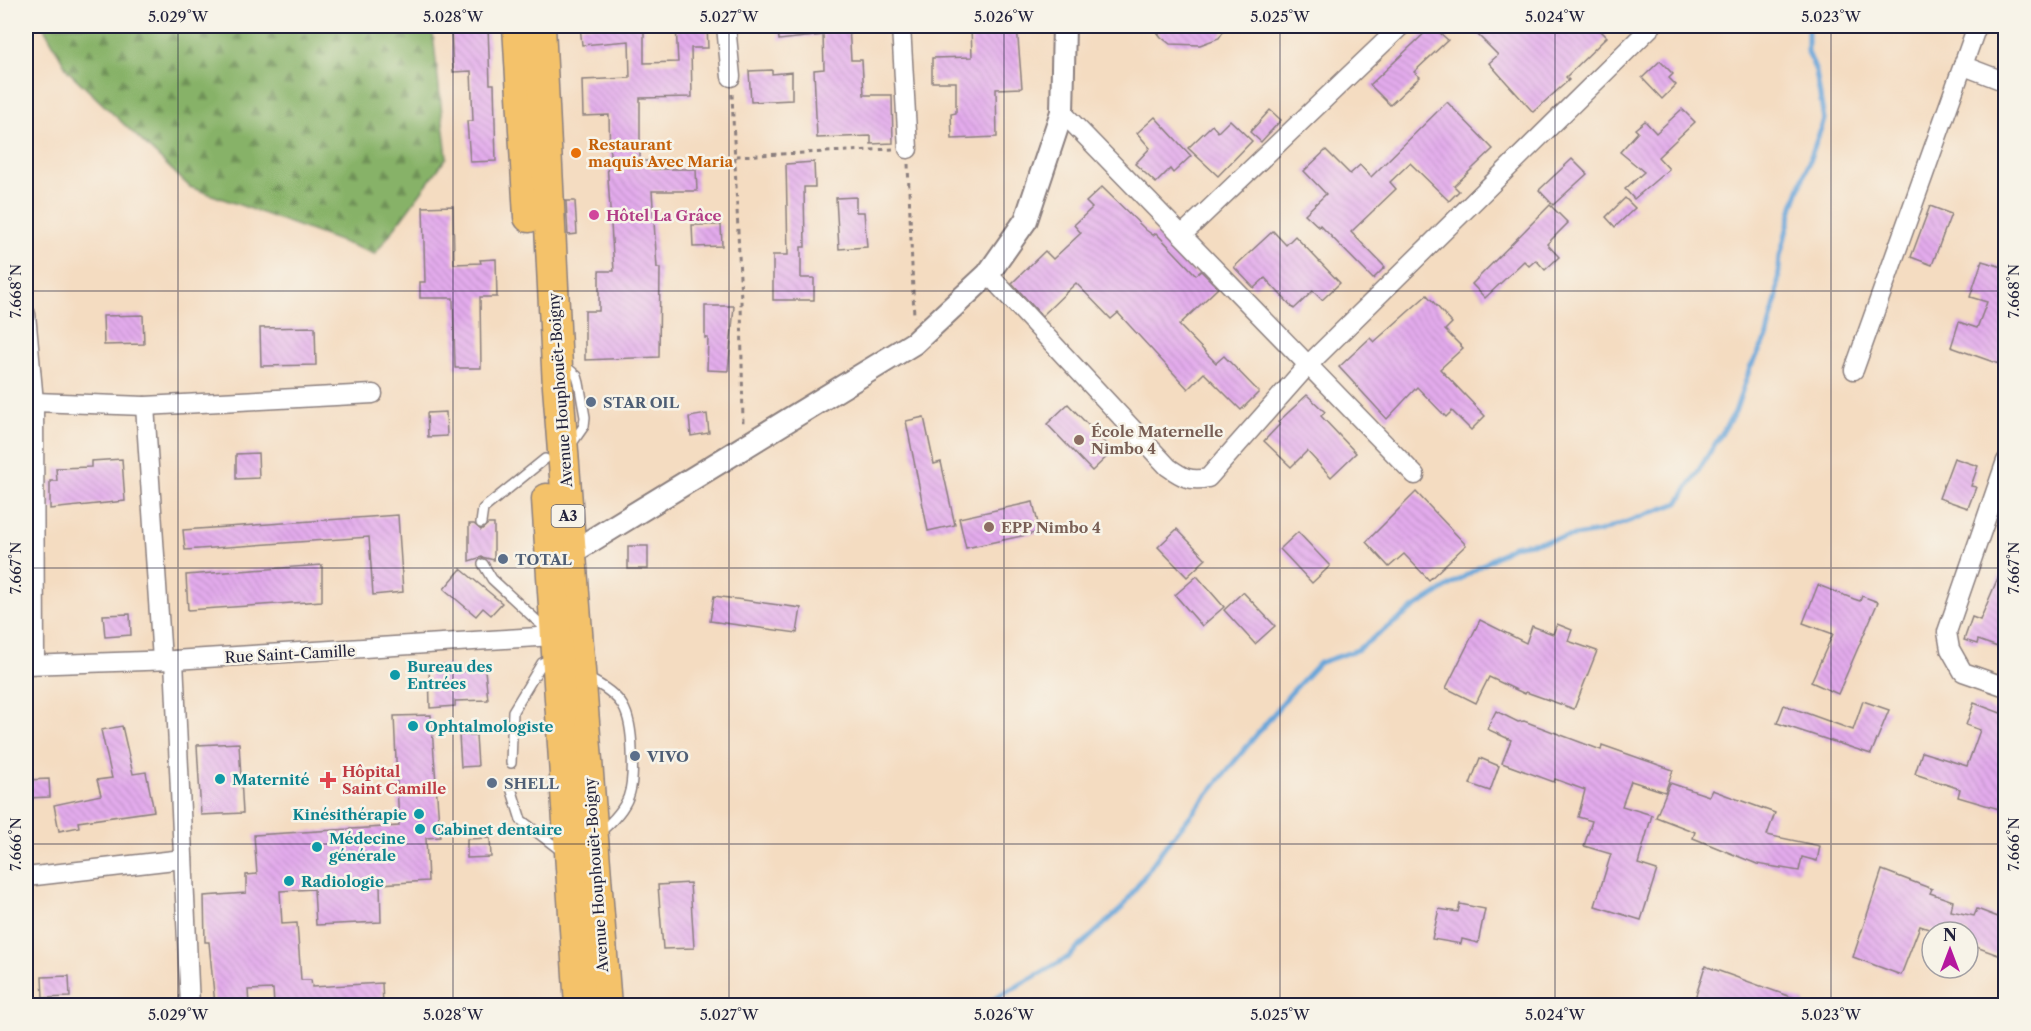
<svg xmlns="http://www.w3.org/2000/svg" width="2031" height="1031" font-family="'Libre Caslon Text',serif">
	<defs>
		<pattern id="forest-firs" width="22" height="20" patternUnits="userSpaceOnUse" patternTransform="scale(1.5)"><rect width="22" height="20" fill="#87b268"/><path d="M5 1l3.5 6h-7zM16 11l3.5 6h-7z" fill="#6e9057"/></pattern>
		<pattern id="building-back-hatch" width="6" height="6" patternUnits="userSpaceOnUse" patternTransform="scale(1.5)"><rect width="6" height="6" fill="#e3abec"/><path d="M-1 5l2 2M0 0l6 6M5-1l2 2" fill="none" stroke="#c293cb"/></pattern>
	</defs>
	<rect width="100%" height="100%" fill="#f7f3e8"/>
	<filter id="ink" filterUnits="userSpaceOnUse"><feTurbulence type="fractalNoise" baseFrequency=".0167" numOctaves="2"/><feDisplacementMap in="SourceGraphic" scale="12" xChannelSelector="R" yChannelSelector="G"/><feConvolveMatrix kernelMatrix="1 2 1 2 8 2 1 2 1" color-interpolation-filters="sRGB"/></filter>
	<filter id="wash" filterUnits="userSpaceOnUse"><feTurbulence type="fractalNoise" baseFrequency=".008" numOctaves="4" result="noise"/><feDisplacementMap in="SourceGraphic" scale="24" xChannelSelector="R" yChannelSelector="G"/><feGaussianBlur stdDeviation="1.35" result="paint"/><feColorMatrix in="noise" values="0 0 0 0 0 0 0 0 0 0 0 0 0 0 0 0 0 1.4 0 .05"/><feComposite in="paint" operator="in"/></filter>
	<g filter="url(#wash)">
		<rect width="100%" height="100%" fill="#f4dcc1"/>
		<path fill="url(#forest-firs)" stroke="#546a52" stroke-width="1.5" d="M43 26H432L447 157 375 254 190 187 68 71Z"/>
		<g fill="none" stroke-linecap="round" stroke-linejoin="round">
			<path stroke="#68a5d9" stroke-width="5" d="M982 1006 1067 958 1122 908 1163 849 1289 695 1319 663 1357 650 1414 608 1513 546 1599 532 1678 503 1735 412 1750 368 1766 339 1777 295 1780 256 1793 206 1824 120 1816 72 1808 52V26"/>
		</g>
		<g id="blocks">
			<g fill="url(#building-back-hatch)">
				<path d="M451 26H488L490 84H494L496 161 470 162 467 121H473L471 71 453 72Z"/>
				<path d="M580 26H644V63L678 62 676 26H707L708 48H691L692 97 640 98V161H651V169H696L697 191H652L657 268H660L659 357 585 360V311H599V271H614L607 162H610L609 115 583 116 582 80 630 78 629 41 582 45Z"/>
				<path d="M778 26H849L851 60H862L864 95H892L893 143 871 144V136L817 138 814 70 824 69 823 35 779 40Z"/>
				<path d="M971 26H1017L1022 88 996 89 997 137 952 139 951 114 956 113V82H932V58L972 57Z"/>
				<path d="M1152 26H1227L1219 38 1200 45 1170 44 1161 37Z"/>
				<path d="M1432 26 1448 40 1414 72 1420 77 1390 105 1370 85Z"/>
				<path d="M1469 26H1596L1607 37 1566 77 1569 80 1533 112 1489 63 1498 55Z"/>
				<path d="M1660 61 1673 74 1669 78 1676 85 1662 99 1642 78Z"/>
				<path d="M772 70V74L792 72V100L751 102 749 71Z"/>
				<path d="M1447 102 1493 149 1454 186 1459 191 1449 201 1410 163 1390 182 1396 189 1351 232 1385 267 1373 279 1320 225 1319 227 1305 214 1326 194 1304 171 1326 150 1350 174 1360 165 1371 177Z"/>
				<path d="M1682 109 1695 122 1658 157 1669 169 1634 199 1625 189 1644 172 1620 152 1638 132 1635 129 1645 121 1656 133Z"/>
				<path d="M1270 110 1281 120 1261 142 1250 132Z"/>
				<path d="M1155 117 1191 156 1173 173 1170 169 1156 183 1135 164 1150 148 1137 133Z"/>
				<path d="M1230 120 1252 141 1218 176 1188 148 1212 125 1218 132Z"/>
				<path d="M1572 159 1587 174 1553 205 1539 190Z"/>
				<path d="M814 162 815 187H804L805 247H801V278H814V300H773V255H788L786 164Z"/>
				<path d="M1102 187 1146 230 1153 235 1156 233 1196 275 1201 271 1218 288 1179 325 1216 363 1224 356 1259 392 1241 410 1204 373 1188 389 1118 313 1111 319 1076 283 1042 316 1012 283 1045 251 1053 259 1081 233 1074 225 1092 208 1086 202Z"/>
				<path d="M856 197V212H864L867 247 839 249 836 198Z"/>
				<path d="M1625 198 1635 208 1615 227 1606 217Z"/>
				<path d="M566 201H575L577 234 568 235Z"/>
				<path d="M1550 205 1568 223 1547 244 1559 257 1545 270 1536 260 1529 266 1524 261 1485 298 1472 284Z"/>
				<path d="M453 206 454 264 481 263 480 260 496 259 497 297H480L481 368H455L453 298H420V282H425L423 207Z"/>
				<path d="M1930 206 1951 214 1932 265 1911 257Z"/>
				<path d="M692 225H721L722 246 693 247Z"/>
				<path d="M1273 231 1286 245 1295 236 1340 283 1322 300 1313 291 1294 309 1265 278 1254 288 1234 267Z"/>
				<path d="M1982 261 2006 268V346L1999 364 1951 347 1959 322 1977 328 1987 302 1970 297Z"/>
				<path d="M1427 295 1452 323 1445 330 1463 348 1440 369 1485 416 1471 430 1452 411 1446 417 1417 387 1387 419 1339 367 1370 338 1374 342Z"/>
				<path d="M705 306H734L728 371 707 370 708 338H705Z"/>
				<path d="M143 315 144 344 104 345 103 316Z"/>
				<path d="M315 327 316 365 261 366 260 328Z"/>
				<path d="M1307 395 1325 412 1321 416 1356 453 1331 477 1307 451 1291 467 1264 441 1280 424 1278 422Z"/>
				<path d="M1068 404 1113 451 1092 471 1047 424Z"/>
				<path d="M446 412 447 436 428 437 427 413Z"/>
				<path d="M707 414 709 433 691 436 689 417Z"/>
				<path d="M924 417 934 464 941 462 955 525 928 531 906 421Z"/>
				<path d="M258 453 259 478 236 479V454Z"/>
				<path d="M1954 458 1978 466 1971 486 1976 487 1968 508 1939 498Z"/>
				<path d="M122 459 125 501 50 509V481H57L56 468 91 467V461Z"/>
				<path d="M1416 492 1466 545 1429 580 1404 554 1389 567 1366 542Z"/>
				<path d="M1033 502 1040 532 966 548 959 518Z"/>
				<path d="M398 515 403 592 373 595 369 537 185 550 183 530Z"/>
				<path d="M469 524H474L481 530 488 524H494V560L482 557 469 561Z"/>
				<path d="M1177 529 1206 559 1187 577 1158 547Z"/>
				<path d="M1298 532 1330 566 1312 583 1280 549Z"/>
				<rect x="628" y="546" width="20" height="23"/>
				<path d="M2006 559V650L1978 640 1977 644 1964 640 1972 617 1980 620Z"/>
				<path d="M322 565V601L188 610 186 575Z"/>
				<path d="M461 569 502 603 491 615 483 608 476 616 444 589Z"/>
				<path d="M1197 576 1224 607 1202 626 1175 595Z"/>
				<path d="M1818 585 1854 599 1860 601 1862 596 1878 602 1838 694 1811 682 1833 634 1803 623Z"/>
				<path d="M1243 592 1275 626 1255 644 1224 610Z"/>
				<path d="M714 596 801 608 797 633 710 621Z"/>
				<path d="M130 614 131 635 105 637 103 615Z"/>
				<path d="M1480 620 1526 643 1532 626 1553 634 1557 624 1572 630 1568 641 1597 651 1574 709 1526 692 1525 694 1489 677 1476 703 1446 688Z"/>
				<path d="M452 665 453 672 485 670 488 700 455 701V706L430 708 429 666Z"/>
				<path d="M1863 701 1889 710 1871 754 1777 723 1784 705 1853 730Z"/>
				<path d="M1974 703 2006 715V811L1958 797 1960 789 1915 774 1922 752 1967 766 1980 730 1966 725Z"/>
				<path d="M1496 711 1518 722 1524 721 1601 750 1602 745 1673 770 1665 792 1631 781 1622 806 1652 815 1638 864 1657 870 1641 920 1595 906 1611 854 1584 846 1592 821 1578 817 1585 790 1555 779 1554 782 1502 763 1511 740 1487 729Z"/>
				<path d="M431 715 440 837 426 838 428 881 380 884 381 922 316 925 314 889 280 891 282 924 297 923 301 980H311L312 987 382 983 383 1005H274L273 989 248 990 249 1005H215L209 942H205L204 896 246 893V875L257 874 254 835 399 826 394 716Z"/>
				<path d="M122 726 133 774 146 772 154 811 78 822 79 827 59 831 54 805 101 795 97 780 112 778 101 730Z"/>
				<path d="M459 735H476L478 766 461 767Z"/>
				<path d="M239 743 243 813 201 815 197 745Z"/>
				<path d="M1480 758 1499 766 1490 791 1470 784Z"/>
				<path d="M49 779 50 797 26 798V780Z"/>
				<path d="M1670 783 1709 796 1712 790 1775 813 1767 835 1820 846 1817 861 1802 857 1799 871 1757 864 1693 838 1695 832 1656 817Z"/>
				<path d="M490 838 491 857 467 858V839Z"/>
				<path d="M1882 870 1932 889 1930 893 1953 901 1951 911 1974 916 1977 909 2006 920V958L1968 944V932H1937L1920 926 1901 975 1853 957Z"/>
				<path d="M690 883 694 948 663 949 658 885Z"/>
				<path d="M1460 904 1485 909 1478 943 1462 939 1461 944 1432 939 1439 909 1458 912Z"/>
				<path d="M1705 966 1805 1002V1005H1693Z"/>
				<path d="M69 976 70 997 43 998 42 977Z"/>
			</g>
		</g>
	</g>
	<g filter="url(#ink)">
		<use href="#blocks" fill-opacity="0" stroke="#8b7f7e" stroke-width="1.5"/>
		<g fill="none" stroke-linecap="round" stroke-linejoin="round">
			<defs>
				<g id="service">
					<path d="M565 366 577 376 579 383 585 417 584 426 570 446"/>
					<path d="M481 523 483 509 545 459"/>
					<path d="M483 564 492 579 548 631"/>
					<path d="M587 678C624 696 631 711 632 751 634 791 631 806 600 832"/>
					<path d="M511 763 513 711 542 663 554 658"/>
					<path d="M512 791 521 820 564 853"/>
				</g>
				<g id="minor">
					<path d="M726 26 731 77"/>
					<path d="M901 26 908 149"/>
					<path d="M1964 66 2006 82"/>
					<path d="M1062 112 1415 475"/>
					<path d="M1182 235 1401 26"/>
					<path d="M988 274 1168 467C1182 477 1190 482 1208 478L1308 365 1652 26"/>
					<path d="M26 314 34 402 35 664"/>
					<path d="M1854 370 1977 26"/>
					<path d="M34 402 145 406 373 394"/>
					<path d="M145 406 162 660"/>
					<path d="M2006 461 1947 632 1950 649 1963 672 2006 687"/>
					<path d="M174 660 190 1006"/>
					<path d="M26 665 174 660 554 636"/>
					<path d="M26 877 183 859"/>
				</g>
				<path id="tertiary" d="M557 557 571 553 914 343 988 274 1026 220 1062 112 1064 26"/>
				<g id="trunk">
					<path d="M518 26 529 217"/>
					<path d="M540 26 558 387 606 1006"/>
					<path d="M547 499 580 1006"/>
				</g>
			</defs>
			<use href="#service" stroke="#8b7f7e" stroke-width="12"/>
			<use href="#minor" stroke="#8b7f7e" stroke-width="21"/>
			<use href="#tertiary" stroke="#8b7f7e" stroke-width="26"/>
			<use href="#trunk" stroke="#8b7f7e" stroke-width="33"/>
			<g stroke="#8b7f7e" stroke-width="3" stroke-dasharray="4.5 4.5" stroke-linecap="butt">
				<path d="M732 94 741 300 743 426"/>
				<path d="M736 156 893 149"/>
				<path d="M908 164 914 317"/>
			</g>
			<use href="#service" stroke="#fff" stroke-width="9"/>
			<use href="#minor" stroke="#fff" stroke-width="18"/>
			<use href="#tertiary" stroke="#fff" stroke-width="22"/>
			<use href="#trunk" stroke="#f4c26a" stroke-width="30"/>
		</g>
	</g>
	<path fill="none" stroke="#22223b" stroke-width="1.5" stroke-opacity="0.45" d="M178 26V1006M453 26V1006M729 26V1006M1004 26V1006M1280 26V1006M1555 26V1006M1831 26V1006M26 291H2006M26 568H2006M26 844H2006"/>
	<circle fill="#e8710a" stroke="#f7f3e8" stroke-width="2" cx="576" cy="153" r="6"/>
	<circle fill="#d1479c" stroke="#f7f3e8" stroke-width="2" cx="594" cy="215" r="6"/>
	<g fill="#5c6f8a" stroke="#f7f3e8" stroke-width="2">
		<circle cx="591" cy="402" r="6"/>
		<circle cx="503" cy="559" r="6"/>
		<circle cx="635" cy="756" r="6"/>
		<circle cx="492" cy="783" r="6"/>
	</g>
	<g fill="#8d6e63" stroke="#f7f3e8" stroke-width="2">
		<circle cx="1079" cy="440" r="6"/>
		<circle cx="989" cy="527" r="6"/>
	</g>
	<g fill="#0f9aa8" stroke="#f7f3e8" stroke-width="2">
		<circle cx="395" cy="675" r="6"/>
		<circle cx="413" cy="726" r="6"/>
		<circle cx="220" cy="779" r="6"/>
		<circle cx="419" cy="814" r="6"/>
		<circle cx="420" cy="829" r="6"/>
		<circle cx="317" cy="847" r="6"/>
		<circle cx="289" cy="881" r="6"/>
	</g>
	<path fill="#e0444e" stroke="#f7f3e8" stroke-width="2" d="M325 771h6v6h6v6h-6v6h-6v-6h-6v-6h6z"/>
	<g text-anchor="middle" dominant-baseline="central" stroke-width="5" stroke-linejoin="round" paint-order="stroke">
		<rect fill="#f7f3e8" stroke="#62616f" stroke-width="1.5" x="551.5" y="505" width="33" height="22" rx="4.5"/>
		<g font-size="14" font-weight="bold" fill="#22223b">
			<text x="568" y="516">A3</text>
		</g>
		<g font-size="15" font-weight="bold" fill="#c56008" stroke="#f7f3e8" text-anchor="start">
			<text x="588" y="144">Restaurant<tspan x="588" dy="17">maquis Avec Maria</tspan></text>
		</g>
		<g font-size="15" font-weight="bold" fill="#b23c85" stroke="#f7f3e8" text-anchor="start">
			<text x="606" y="215">Hôtel La Grâce</text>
		</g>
		<g font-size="15" fill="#22223b" stroke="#f7f3e8">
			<text transform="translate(560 390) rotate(-94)">Avenue Houphouët-Boigny</text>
			<text transform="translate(290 654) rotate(-3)">Rue Saint-Camille</text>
			<text transform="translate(596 875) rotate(-94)">Avenue Houphouët-Boigny</text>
		</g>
		<g font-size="15" font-weight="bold" fill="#4e5e75" stroke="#f7f3e8" text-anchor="start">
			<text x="603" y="402">STAR OIL</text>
			<text x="515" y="559">TOTAL</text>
			<text x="647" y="756">VIVO</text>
			<text x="504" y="783">SHELL</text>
		</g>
		<g font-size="15" font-weight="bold" fill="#785e54" stroke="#f7f3e8" text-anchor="start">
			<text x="1091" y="431">École Maternelle<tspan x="1091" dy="17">Nimbo 4</tspan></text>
			<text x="1001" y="527">EPP Nimbo 4</text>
		</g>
		<g font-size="15" font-weight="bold" fill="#0d838f" stroke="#f7f3e8" text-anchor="start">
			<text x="407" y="666">Bureau des<tspan x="407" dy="17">Entrées</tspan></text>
			<text x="425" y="726">Ophtalmologiste</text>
			<text x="232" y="779">Maternité</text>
			<text x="407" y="814" text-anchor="end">Kinésithérapie</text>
			<text x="432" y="829">Cabinet dentaire</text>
			<text x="329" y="838">Médecine<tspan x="329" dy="17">générale</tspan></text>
			<text x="301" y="881">Radiologie</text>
		</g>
		<g font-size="15" font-weight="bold" fill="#be3a42" stroke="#f7f3e8" text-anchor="start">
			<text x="342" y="771">Hôpital<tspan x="342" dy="17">Saint Camille</tspan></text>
		</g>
	</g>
	<rect width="2031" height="1031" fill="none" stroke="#f7f3e8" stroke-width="66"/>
	<g transform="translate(1950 950)"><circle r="28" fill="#f7f3e8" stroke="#a29fa3" stroke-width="1.5"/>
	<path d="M0-4.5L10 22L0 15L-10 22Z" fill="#b5179e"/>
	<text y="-9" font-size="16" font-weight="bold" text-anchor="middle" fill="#22223b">N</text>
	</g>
	<rect x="33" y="33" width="1965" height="965" fill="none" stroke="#22223b" stroke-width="2"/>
	<g font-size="15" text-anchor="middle" fill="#22223b">
		<text x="178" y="22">5.029°W</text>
		<text x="453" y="22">5.028°W</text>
		<text x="729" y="22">5.027°W</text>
		<text x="1004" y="22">5.026°W</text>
		<text x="1280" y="22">5.025°W</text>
		<text x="1555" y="22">5.024°W</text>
		<text x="1831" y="22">5.023°W</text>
		<text transform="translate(16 291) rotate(-90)" y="5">7.668°N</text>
		<text transform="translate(2014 291) rotate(-90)" y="5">7.668°N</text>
		<text transform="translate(16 568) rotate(-90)" y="5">7.667°N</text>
		<text transform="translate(2014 568) rotate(-90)" y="5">7.667°N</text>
		<text transform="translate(16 844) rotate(-90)" y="5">7.666°N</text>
		<text transform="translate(2014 844) rotate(-90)" y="5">7.666°N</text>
		<text x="178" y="1020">5.029°W</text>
		<text x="453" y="1020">5.028°W</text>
		<text x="729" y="1020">5.027°W</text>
		<text x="1004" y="1020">5.026°W</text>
		<text x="1280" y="1020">5.025°W</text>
		<text x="1555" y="1020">5.024°W</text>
		<text x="1831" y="1020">5.023°W</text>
	</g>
</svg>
